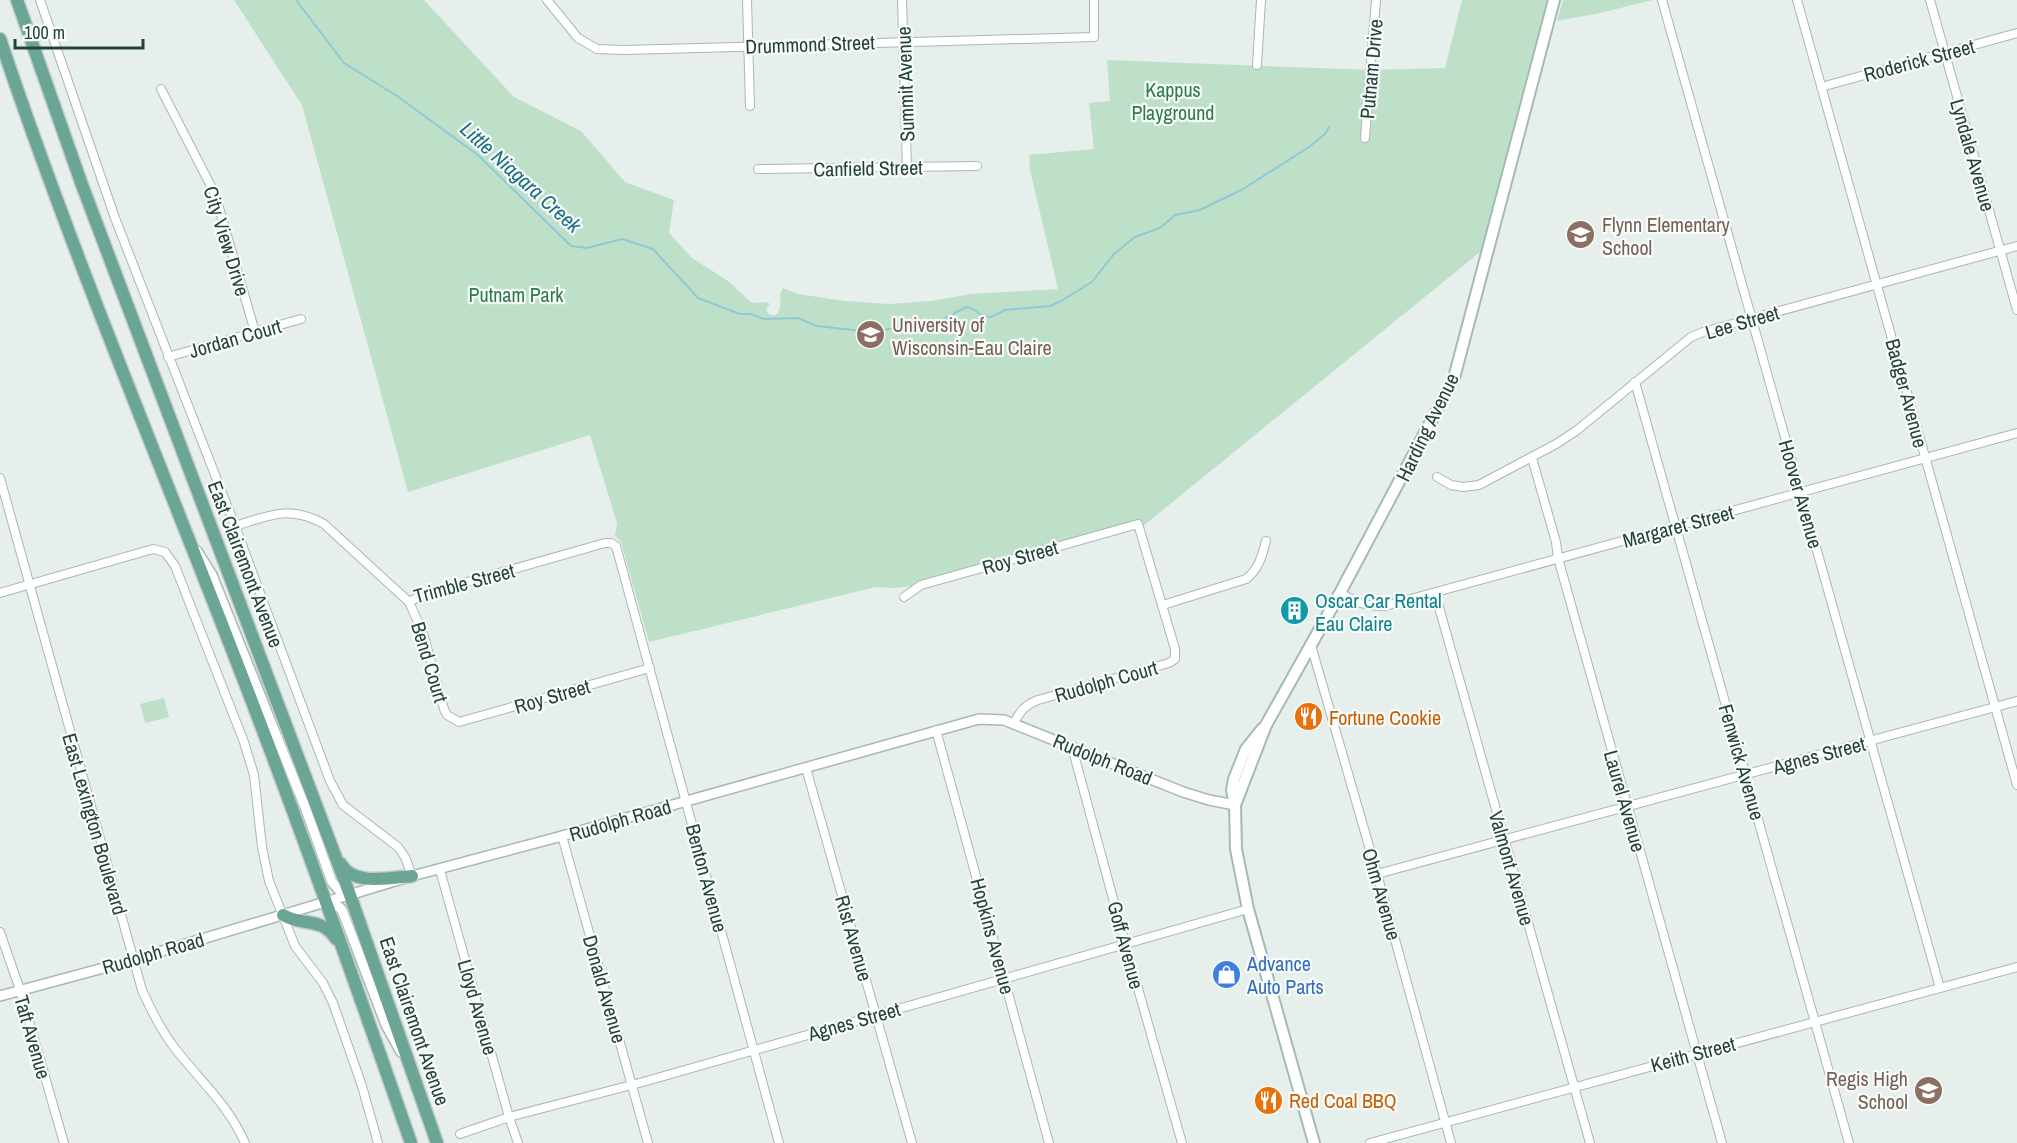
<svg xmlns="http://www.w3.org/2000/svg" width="2017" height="1143" font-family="'Archivo Narrow',sans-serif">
	<rect width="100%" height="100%" fill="#e6efeb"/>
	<g fill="#bfe0c8">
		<path d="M234 0H424L514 97 581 131 625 182 674 200 669 233 692 258 728 281 752 303 767 302 770 304 766 309C768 314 771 316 776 315 784 307 777 296 783 288L798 294 845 301 889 304 931 301 971 294 1058 289 1030 170 1029 155 1094 149 1089 103 1110 101 1107 60 1372 70 1445 68 1462 0H1554L1490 244 1143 526 1142 523 921 585 894 588 876 587 649 642 621 542 615 535 617 523 590 435 408 492 302 105Z"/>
		<path d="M1563 0H1653L1600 13 1557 21Z"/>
		<path d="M164 698 169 717 145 723 140 704Z"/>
	</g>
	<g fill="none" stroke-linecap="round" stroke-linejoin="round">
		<path stroke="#8ec9d4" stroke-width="2" d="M296 0 344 63 397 96 478 155 571 246 587 248 622 239 653 249 698 298 740 314H750L764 319 798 318 817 326 871 332 942 320 966 307 973 309 983 316 991 317 1005 310 1050 306 1061 301 1092 282 1114 254 1135 237 1160 228 1175 215 1200 210 1243 189 1309 147 1325 134 1329 127"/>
		<defs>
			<g id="minor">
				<path d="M40 0 115 218 235 526 330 781 343 805 398 847 405 857 412 876"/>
				<path d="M547 0 578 38 597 49 624 50 1094 37V0"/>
				<path d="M747 0 750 106"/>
				<path d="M902 0 907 168"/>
				<path d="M1662 0 1940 988"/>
				<path d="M1797 0 2017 785"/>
				<path d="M1930 0 2017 310"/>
				<path d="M1257 65 1261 0"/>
				<path d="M1821 87 2017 33"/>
				<path d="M161 89 215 194 255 332"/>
				<path d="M1365 138 1376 0"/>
				<path d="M758 169 977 166"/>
				<path d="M168 357 301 319"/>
				<path d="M1635 382 1849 1143"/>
				<path d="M1532 458 1556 542 1558 558 1722 1143"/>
				<path d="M1437 477 1451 485 1463 487 1479 485 1556 444 1576 431 1691 337 1703 332 2017 246"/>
				<path d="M0 478 142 990C151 1010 160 1029 174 1047 199 1080 228 1104 245 1143"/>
				<path d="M235 526C271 515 289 505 324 524L409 602 422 595 605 543H611L616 546 779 1143"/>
				<path d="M0 593 153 549 165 552 175 566 244 742 254 775 262 847 269 881 295 946 323 983 333 1003 362 1086 378 1143"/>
				<path d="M1340 593C1356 602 1367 607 1385 606L2017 433"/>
				<path d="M1435 593 1590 1143"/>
				<path d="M904 597 921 585 1138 524 1175 649V659L1169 663 1038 700C1025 705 1020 711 1014 723"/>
				<path d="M409 602 423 633 444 709 447 715 459 722 650 668"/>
				<path d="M1163 605 1246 579C1259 569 1262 556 1266 541"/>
				<path d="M1311 645 1377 874 1451 1143"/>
				<path d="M936 730 1049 1143"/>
				<path d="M1072 747 1125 943 1182 1143"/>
				<path d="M806 768 912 1143"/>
				<path d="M562 836 648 1143"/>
				<path d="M440 870 509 1117 518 1143"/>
				<path d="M1377 874 2017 701"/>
				<path d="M0 932 20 990 64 1143"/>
				<path d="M460 1134 509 1117 643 1082 1248 909"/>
				<path d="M1370 1143 2017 967"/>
			</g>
			<g id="tertiary">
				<path d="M197 551 212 575 305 807 332 882 339 890 350 895"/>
				<path d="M326 902 339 907 342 910 386 1025 401 1052"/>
				<path d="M0 996 122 963 412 876 562 836 979 719 1004 720 1183 792 1209 800 1235 805"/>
			</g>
			<g id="secondary">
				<path d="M1262 729 1246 749 1234 779 1232 790 1235 805 1236 849 1248 909 1314 1143"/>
				<path d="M1235 805 1266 725 1340 593 1454 378 1554 0"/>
			</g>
			<g id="primary">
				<path d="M17 0 82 185 350 895 437 1143"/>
				<path d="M0 39C77 269 173 493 259 720 312 860 362 1002 411 1143"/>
				<path d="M341 864C353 886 390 878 412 876"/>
				<path d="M283 915C304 927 321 916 336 939"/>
			</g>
		</defs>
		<use href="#minor" stroke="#a8b8b2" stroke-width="10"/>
		<use href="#tertiary" stroke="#a8b8b2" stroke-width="12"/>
		<use href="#secondary" stroke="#a4bbb3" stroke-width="14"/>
		<use href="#primary" stroke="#c2cac8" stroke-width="15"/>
		<use href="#minor" stroke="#fff" stroke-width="8"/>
		<use href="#tertiary" stroke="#fff" stroke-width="9"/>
		<use href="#secondary" stroke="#fff" stroke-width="10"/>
		<use href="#primary" stroke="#6aa596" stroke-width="12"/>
	</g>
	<defs>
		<symbol id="school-disc" viewBox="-11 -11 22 22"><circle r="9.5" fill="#8d6e63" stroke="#f7fbf9"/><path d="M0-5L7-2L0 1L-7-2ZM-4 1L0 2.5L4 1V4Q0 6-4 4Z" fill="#fff"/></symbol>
		<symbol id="university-disc" viewBox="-11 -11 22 22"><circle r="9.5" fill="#8d6e63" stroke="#f7fbf9"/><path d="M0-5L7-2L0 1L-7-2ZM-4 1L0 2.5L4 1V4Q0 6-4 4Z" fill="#fff"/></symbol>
		<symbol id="building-disc" viewBox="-11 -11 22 22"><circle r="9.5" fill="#0f9aa8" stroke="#f7fbf9"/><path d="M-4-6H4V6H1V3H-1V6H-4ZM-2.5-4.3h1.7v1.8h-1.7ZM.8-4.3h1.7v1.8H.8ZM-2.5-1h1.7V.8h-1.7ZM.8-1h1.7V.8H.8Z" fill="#fff"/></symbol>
		<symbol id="restaurant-disc" viewBox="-11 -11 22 22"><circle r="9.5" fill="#e8710a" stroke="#f7fbf9"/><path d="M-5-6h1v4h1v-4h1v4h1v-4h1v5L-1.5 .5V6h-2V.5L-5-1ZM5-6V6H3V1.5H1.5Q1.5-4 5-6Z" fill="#fff"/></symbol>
		<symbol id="shop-disc" viewBox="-11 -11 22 22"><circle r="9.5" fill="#3f7fe0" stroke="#f7fbf9"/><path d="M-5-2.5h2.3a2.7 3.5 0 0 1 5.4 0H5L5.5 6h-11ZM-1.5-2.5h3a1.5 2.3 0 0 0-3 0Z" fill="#fff"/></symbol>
	</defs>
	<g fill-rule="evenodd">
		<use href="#school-disc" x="1564" y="218" width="33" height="33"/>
		<use href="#university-disc" x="854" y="318" width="33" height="33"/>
		<use href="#building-disc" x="1278" y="594" width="33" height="33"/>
		<use href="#restaurant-disc" x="1292" y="700" width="33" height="33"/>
		<use href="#shop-disc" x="1210" y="958" width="33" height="33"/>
		<use href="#school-disc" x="1912" y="1074" width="33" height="33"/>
		<use href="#restaurant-disc" x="1252" y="1084" width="33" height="33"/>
	</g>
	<g text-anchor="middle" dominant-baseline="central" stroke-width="4.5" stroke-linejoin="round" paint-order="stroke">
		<g font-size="20" fill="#24423a" stroke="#f7fbf9">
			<text transform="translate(810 44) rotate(-2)">Drummond Street</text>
			<text transform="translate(1919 60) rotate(-15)">Roderick Street</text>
			<text transform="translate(1371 69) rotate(-85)">Putnam Drive</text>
			<text transform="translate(905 84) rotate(-92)">Summit Avenue</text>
			<text transform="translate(1973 155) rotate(74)">Lyndale Avenue</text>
			<text transform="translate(868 168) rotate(-1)">Canfield Street</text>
			<text transform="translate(227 241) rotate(73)">City View Drive</text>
			<text transform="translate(1742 322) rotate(-16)">Lee Street</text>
			<text transform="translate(235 338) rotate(-16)">Jordan Court</text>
			<text transform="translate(1907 393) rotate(75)">Badger Avenue</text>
			<text transform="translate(1427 427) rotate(-64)">Harding Avenue</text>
			<text transform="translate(1801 494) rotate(74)">Hoover Avenue</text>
			<text transform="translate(1678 526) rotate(-15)">Margaret Street</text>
			<text transform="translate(1020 557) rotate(-16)">Roy Street</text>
			<text transform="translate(246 564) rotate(69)">East Clairemont Avenue</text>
			<text transform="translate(464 583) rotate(-15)">Trimble Street</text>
			<text transform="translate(430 662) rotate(73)">Bend Court</text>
			<text transform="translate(1106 681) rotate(-16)">Rudolph Court</text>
			<text transform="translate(552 696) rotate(-16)">Roy Street</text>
			<text transform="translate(1819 755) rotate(-15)">Agnes Street</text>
			<text transform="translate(1103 759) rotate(22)">Rudolph Road</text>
			<text transform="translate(1742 762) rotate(74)">Fenwick Avenue</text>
			<text transform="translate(1625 801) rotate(74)">Laurel Avenue</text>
			<text transform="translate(620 820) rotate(-16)">Rudolph Road</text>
			<text transform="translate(95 824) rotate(74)">East Lexington Boulevard</text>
			<text transform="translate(1512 868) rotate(74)">Valmont Avenue</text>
			<text transform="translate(707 878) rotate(75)">Benton Avenue</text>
			<text transform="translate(1382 894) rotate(74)">Ohm Avenue</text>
			<text transform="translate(993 936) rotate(75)">Hopkins Avenue</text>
			<text transform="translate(854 938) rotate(74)">Rist Avenue</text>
			<text transform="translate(1126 945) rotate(75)">Goff Avenue</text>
			<text transform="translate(153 953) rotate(-16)">Rudolph Road</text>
			<text transform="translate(605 989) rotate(74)">Donald Avenue</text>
			<text transform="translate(478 1007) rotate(74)">Lloyd Avenue</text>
			<text transform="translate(415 1021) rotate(71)">East Clairemont Avenue</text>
			<text transform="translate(854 1021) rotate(-16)">Agnes Street</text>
			<text transform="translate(33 1037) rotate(74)">Taft Avenue</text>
			<text transform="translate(1693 1054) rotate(-15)">Keith Street</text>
		</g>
		<g font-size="20" fill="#2d7a4b" stroke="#f7fbf9">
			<text x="1173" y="89">Kappus<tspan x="1173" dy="23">Playground</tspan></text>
			<text x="516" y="294">Putnam Park</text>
		</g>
		<g font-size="20" fill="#785e54" stroke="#f7fbf9" text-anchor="start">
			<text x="1602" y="224">Flynn Elementary<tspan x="1602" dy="23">School</tspan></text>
			<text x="892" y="324">University of<tspan x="892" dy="23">Wisconsin-Eau Claire</tspan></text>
			<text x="1908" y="1078" text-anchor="end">Regis High<tspan x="1908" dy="23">School</tspan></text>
		</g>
		<g font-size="20" fill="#0d838f" stroke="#f7fbf9" text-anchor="start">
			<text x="1315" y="600">Oscar Car Rental<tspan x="1315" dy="23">Eau Claire</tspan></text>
		</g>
		<g font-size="20" fill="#c56008" stroke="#f7fbf9" text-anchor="start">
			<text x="1329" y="717">Fortune Cookie</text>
			<text x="1289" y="1100">Red Coal BBQ</text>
		</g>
		<g font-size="20" fill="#366cbe" stroke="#f7fbf9" text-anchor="start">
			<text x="1247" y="963">Advance<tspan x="1247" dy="23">Auto Parts</tspan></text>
		</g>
		<g font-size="21" font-style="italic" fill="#1c6f80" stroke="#f7fbf9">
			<text transform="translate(521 177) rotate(42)">Little Niagara Creek</text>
		</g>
	</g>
	<path d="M15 39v9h128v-9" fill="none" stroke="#24423a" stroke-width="3"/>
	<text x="24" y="39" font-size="18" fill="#24423a" stroke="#f7fbf9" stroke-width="4.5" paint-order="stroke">100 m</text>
</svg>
